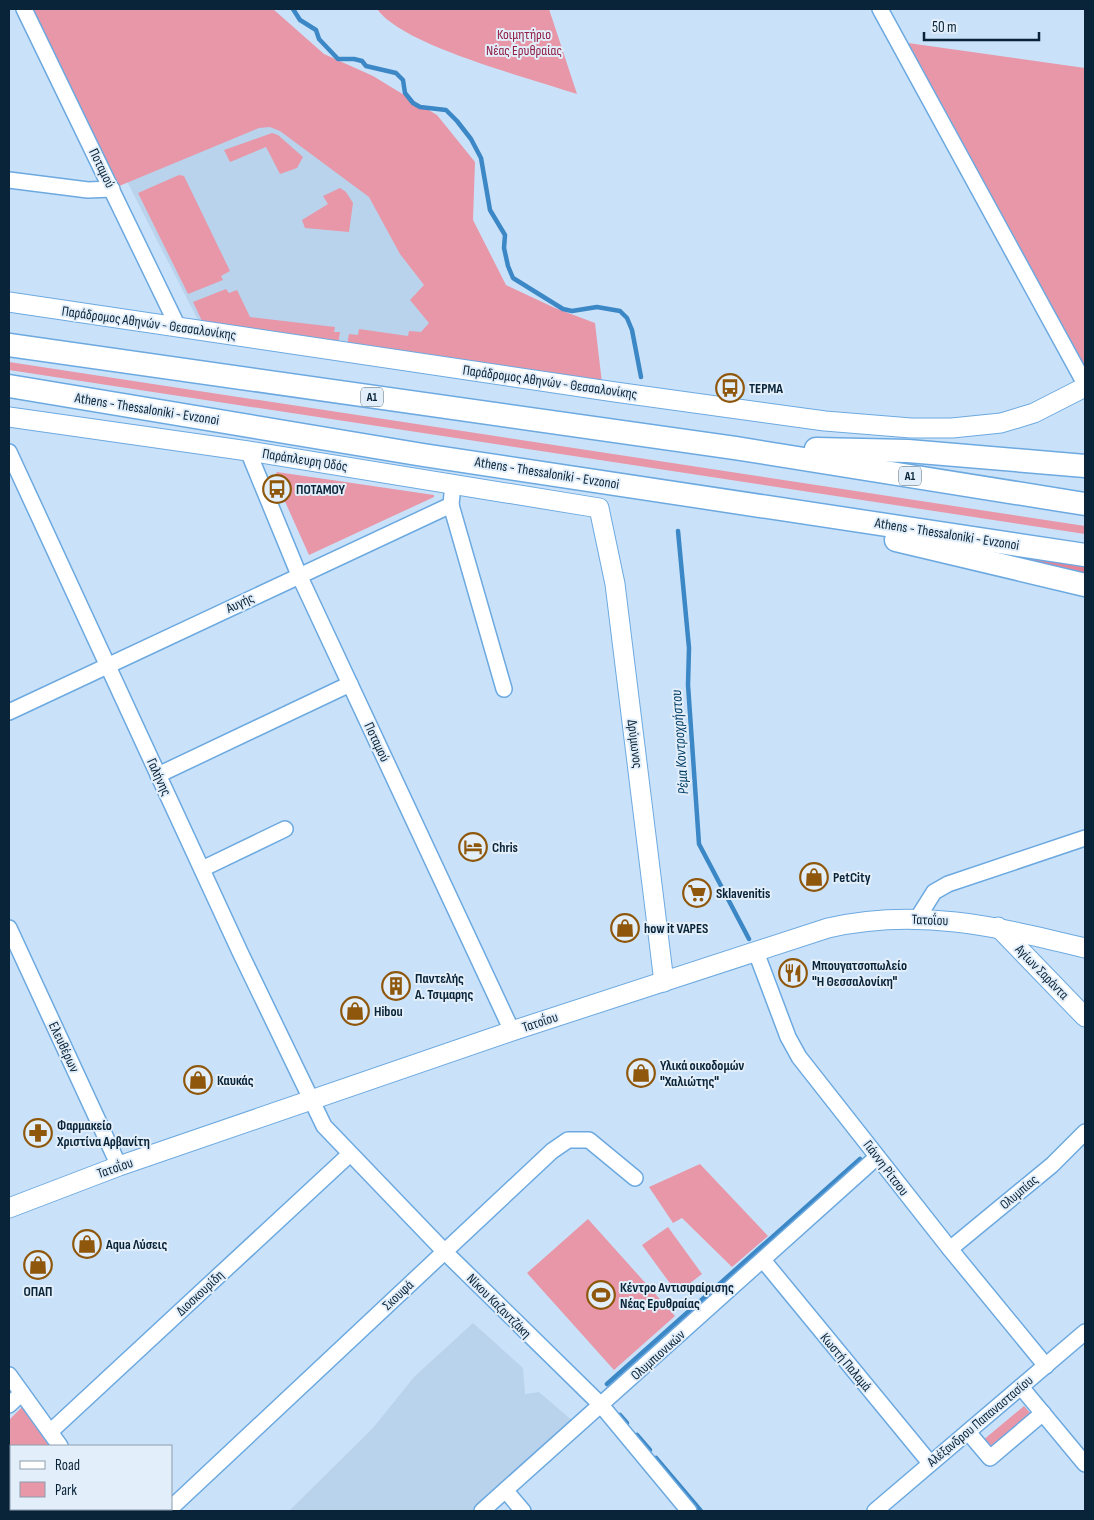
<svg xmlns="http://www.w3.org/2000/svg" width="1094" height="1520" font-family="'Sofia Sans Condensed',sans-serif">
	<rect width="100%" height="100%" fill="#cae2f9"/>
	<g fill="#b9d3ec">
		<path d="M253 106 384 194 447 326 442 363 201 326 117 162Z"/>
		<path d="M473 1323 523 1368 525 1394 539 1392 574 1422 473 1511H289L373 1428 414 1377Z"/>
	</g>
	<g fill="#e797a7">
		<path d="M24 9H273L324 54 373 76 437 115 475 162 473 220 506 285 555 308 595 323 602 383 347 345 349 334 358 335 359 329 408 336 409 331 421 332 429 323 410 300 424 285 400 254 369 197 280 131 270 127 259 128 112 189Z"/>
		<path d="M377 9H549L577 94C530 78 403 46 377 9Z"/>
		<path d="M908 43 1085 68 1084 367Z"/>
		<path d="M272 133 278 135 303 157 297 168 280 174 266 147 230 162 224 150Z"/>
		<path d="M179 175 184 176 230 271 221 276 223 280 188 294 138 193Z"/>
		<path d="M340 188 346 192 353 203 349 232 305 228 302 220 328 204 323 196Z"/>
		<path d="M226 289 229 293 237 290 250 317 335 327 334 332H340L338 344 203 323 193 302Z"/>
		<path d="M9 362 1085 526V534L9 370Z"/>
		<path d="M277 472 434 495V497L309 555 274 477Z"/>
		<path d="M700 1164 768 1236 732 1267 682 1218 673 1223 649 1187Z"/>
		<path d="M588 1219 675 1316 614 1370 527 1273Z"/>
		<path d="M668 1227 702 1274 677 1293 642 1245Z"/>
		<path d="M1024 1406 1032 1415 990 1451 982 1441Z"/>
		<path d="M22 1407 49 1446H11V1509H93L94 1511H9V1420Z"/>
	</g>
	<path fill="#e48398" d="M993 553 1085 564V575Z"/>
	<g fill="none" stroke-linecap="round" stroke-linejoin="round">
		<g stroke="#3c87c5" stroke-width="4.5">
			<path d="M293 9 300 20 316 30 319 39 338 59H354L362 61 366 66 396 73 403 80 405 93 413 103 420 107 446 110 457 121 471 139 481 158 490 210 505 235 504 248 508 266 513 278 563 309 572 311 597 307 620 311 627 318 632 330 641 377"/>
			<path d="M678 531 689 648 688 685 699 844 749 939"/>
			<path d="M607 1384 860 1159"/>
			<path d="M620 1415 627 1423"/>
			<path d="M637 1435 650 1450"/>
			<path d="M656 1458 701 1511"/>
		</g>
		<defs>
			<g id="minor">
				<path d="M24 9 178 327"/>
				<path d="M880 9 1085 384"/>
				<path d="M9 180 88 190 112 189"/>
				<path d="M248 451 299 575 512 1031"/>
				<path d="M9 452 240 952 324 1126 445 1252 601 1405 689 1511"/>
				<path d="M451 505 504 689"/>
				<path d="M9 712 451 505 453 483"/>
				<path d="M158 775 350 684"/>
				<path d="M202 869 285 829"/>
				<path d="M917 919 934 892 948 884 1085 838"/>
				<path d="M9 928 119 1166"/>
				<path d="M756 952 788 1037 799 1057 950 1249 1046 1366"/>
				<path d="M950 1249 1052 1165 1085 1132"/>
				<path d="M763 1260 930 1463"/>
				<path d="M9 1375 60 1446"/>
				<path d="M1021 1387 1085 1464"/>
				<path d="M9 1405 22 1393"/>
				<path d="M50 1432 350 1154"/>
				<path d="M968 1432 990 1458 1043 1413"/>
				<path d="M506 1491 523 1511"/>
				<path d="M171 1508 552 1151 568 1140H589L635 1178"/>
				<path d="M103 1509 104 1511"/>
				<path d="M482 1511 877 1157"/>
				<path d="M875 1511 1085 1332"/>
			</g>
			<g id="major">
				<path d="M9 302 615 392 825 421 911 428H952L1001 423 1034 413 1085 387"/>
				<path d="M9 417 248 451 599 508 615 584 664 982"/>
				<path d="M998 927 1085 1017"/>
				<path d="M9 1208 119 1166 512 1031 828 928C918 907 998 927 1085 948"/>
			</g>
			<g id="highway">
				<path d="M9 345 735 448 1085 504"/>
				<path d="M9 386 423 455 1085 555"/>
				<path d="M816 449 908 451 1085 466"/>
				<path d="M896 540 1085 585"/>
			</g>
		</defs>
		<use href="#minor" stroke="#6ca9e0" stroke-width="18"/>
		<use href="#major" stroke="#6ca9e0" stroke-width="21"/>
		<use href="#highway" stroke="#6ca9e0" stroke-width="25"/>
		<use href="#minor" stroke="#fff" stroke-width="15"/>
		<use href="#major" stroke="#fff" stroke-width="19"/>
		<use href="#highway" stroke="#fff" stroke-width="22"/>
	</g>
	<defs>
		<symbol id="bus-ring" viewBox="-11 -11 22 22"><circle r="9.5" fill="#e2eef9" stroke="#8e570b" stroke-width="1.5"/><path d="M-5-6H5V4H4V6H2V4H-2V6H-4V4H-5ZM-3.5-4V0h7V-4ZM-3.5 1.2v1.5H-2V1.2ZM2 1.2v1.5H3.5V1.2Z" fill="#8e570b"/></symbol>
		<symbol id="hotel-ring" viewBox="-11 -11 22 22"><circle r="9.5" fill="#e2eef9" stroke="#8e570b" stroke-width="1.5"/><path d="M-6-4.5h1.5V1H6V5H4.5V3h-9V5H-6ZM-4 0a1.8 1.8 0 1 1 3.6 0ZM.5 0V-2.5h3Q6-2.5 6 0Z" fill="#8e570b"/></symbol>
		<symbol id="shop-ring" viewBox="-11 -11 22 22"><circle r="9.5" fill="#e2eef9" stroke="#8e570b" stroke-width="1.5"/><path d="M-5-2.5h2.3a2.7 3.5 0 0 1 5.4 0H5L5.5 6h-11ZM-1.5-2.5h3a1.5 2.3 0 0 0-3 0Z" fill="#8e570b"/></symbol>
		<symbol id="supermarket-ring" viewBox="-11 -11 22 22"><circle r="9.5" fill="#e2eef9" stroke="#8e570b" stroke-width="1.5"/><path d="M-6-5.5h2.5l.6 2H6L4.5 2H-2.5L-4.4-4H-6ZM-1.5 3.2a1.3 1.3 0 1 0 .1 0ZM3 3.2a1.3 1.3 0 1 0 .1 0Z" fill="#8e570b"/></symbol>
		<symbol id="restaurant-ring" viewBox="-11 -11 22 22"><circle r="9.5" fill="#e2eef9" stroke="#8e570b" stroke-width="1.5"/><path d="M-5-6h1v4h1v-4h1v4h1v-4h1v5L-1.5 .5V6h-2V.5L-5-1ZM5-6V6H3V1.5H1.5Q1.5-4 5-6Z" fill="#8e570b"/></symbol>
		<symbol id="building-ring" viewBox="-11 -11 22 22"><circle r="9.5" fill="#e2eef9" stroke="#8e570b" stroke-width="1.5"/><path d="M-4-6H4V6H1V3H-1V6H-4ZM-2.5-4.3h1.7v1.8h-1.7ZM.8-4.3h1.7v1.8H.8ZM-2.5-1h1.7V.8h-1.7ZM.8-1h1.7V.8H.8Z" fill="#8e570b"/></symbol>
		<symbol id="pharmacy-ring" viewBox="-11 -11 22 22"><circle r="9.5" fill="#e2eef9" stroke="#8e570b" stroke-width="1.5"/><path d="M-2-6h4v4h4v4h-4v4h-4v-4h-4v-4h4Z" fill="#8e570b"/></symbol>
		<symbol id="stadium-ring" viewBox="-11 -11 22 22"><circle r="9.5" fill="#e2eef9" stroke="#8e570b" stroke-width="1.5"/><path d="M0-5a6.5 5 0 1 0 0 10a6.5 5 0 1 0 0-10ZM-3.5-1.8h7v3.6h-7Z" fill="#8e570b"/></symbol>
	</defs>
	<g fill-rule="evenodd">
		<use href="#bus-ring" x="714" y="372" width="32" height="32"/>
		<use href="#bus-ring" x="261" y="473" width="32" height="32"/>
		<use href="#hotel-ring" x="457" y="831" width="32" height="32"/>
		<use href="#shop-ring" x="798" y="861" width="32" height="32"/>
		<use href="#supermarket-ring" x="681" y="877" width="32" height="32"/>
		<use href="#shop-ring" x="609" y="912" width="32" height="32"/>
		<use href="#restaurant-ring" x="777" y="957" width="32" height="32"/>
		<use href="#building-ring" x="380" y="970" width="32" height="32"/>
		<use href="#shop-ring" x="339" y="995" width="32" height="32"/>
		<use href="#shop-ring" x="625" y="1057" width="32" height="32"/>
		<use href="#shop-ring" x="182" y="1064" width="32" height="32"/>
		<use href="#pharmacy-ring" x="22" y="1117" width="32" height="32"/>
		<use href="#shop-ring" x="71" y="1228" width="32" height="32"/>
		<use href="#shop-ring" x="22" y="1249" width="32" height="32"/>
		<use href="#stadium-ring" x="585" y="1279" width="32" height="32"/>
	</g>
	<g text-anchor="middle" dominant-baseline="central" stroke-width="4" stroke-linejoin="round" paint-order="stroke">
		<g fill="#e2eef9" stroke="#4a6072" stroke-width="1">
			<rect x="361" y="387.5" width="22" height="19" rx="4"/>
			<rect x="899" y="466.5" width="22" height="19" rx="4"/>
		</g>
		<g font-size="12" font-weight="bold" fill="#092338">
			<text x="372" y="397">Α1</text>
			<text x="910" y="476">Α1</text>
		</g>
		<g font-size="14" fill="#901e44" stroke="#e2eef9">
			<text x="524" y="34">Κοιμητήριο<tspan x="524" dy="16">Νέας Ερυθραίας</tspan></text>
		</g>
		<g font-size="14" fill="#092338" stroke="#e2eef9">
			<text transform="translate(102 168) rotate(64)">Ποταμού</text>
			<text transform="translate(149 323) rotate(8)">Παράδρομος Αθηνών - Θεσσαλονίκης</text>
			<text transform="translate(550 382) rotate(8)">Παράδρομος Αθηνών - Θεσσαλονίκης</text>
			<text transform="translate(147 409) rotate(9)">Athens - Thessaloniki - Evzonoi</text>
			<text transform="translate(305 460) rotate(9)">Παράπλευρη Οδός</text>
			<text transform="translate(547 473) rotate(9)">Athens - Thessaloniki - Evzonoi</text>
			<text transform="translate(947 534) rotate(9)">Athens - Thessaloniki - Evzonoi</text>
			<text transform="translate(240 603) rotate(-25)">Αυγής</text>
			<text transform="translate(377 742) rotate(65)">Ποταμού</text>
			<text transform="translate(635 744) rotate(83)">Δρύμωνος</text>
			<text transform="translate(159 777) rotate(65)">Γαλήνης</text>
			<text transform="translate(930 920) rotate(2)">Τατοΐου</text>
			<text transform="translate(1042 972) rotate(46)">Αγίων Σαράντα</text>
			<text transform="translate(540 1022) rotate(-18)">Τατοΐου</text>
			<text transform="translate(64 1047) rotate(65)">Ελευθέρων</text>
			<text transform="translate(115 1168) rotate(-19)">Τατοΐου</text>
			<text transform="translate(886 1168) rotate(53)">Γιάννη Ρίτσου</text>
			<text transform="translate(1019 1192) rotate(-40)">Ολυμπίας</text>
			<text transform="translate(200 1293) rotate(-43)">Διοσκουρίδη</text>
			<text transform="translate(398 1295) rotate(-43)">Σκουφά</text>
			<text transform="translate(499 1306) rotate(45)">Νίκου Καζαντζάκη</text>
			<text transform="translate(658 1355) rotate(-42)">Ολυμπιονικών</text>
			<text transform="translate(846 1362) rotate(50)">Κωστή Παλαμά</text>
			<text transform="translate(980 1421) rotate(-40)">Αλέξανδρου Παπαναστασίου</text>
		</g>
		<g font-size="14" font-weight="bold" fill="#092338" stroke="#e2eef9" text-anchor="start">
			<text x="749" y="388">ΤΕΡΜΑ</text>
			<text x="296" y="489">ΠΟΤΑΜΟΥ</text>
			<text x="492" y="847">Chris</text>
			<text x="833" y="877">PetCity</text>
			<text x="716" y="893">Sklavenitis</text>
			<text x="644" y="928">how it VAPES</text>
			<text x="812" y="965">Μπουγατσοπωλείο<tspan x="812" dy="16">"Η Θεσσαλονίκη"</tspan></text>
			<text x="415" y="978">Παντελής<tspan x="415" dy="16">Α. Τσιμαρης</tspan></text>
			<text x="374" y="1011">Hibou</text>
			<text x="660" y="1065">Υλικά οικοδομών<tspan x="660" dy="16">"Χαλιώτης"</tspan></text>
			<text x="217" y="1080">Καυκάς</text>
			<text x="57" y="1125">Φαρμακείο<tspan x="57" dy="16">Χριστίνα Αρβανίτη</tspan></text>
			<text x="106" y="1244">Aqua Λύσεις</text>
			<text x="620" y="1287">Κέντρο Αντισφαίρισης<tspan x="620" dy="16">Νέας Ερυθραίας</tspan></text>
			<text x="38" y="1291" text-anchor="middle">ΟΠΑΠ</text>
		</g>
		<g font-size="15" font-style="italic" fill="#013d66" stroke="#e2eef9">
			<text transform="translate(680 742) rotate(-94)">Ρέμα Κοντροχρήστου</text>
		</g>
	</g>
	<rect width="1094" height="1520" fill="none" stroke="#092338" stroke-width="20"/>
	<rect x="10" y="1445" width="162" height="65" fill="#e2eef9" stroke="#8b9dac"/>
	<rect x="20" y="1461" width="25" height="8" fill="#ffffff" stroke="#8b9dac"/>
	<text x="55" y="1470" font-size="15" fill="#092338">Road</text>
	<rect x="20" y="1482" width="25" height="15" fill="#e797a7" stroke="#8b9dac"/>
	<text x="55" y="1495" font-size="15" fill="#092338">Park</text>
	<path d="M924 32v8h115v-8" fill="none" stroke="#092338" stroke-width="2.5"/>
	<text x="932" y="32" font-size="15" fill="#092338" stroke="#e2eef9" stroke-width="4" paint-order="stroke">50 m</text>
</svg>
